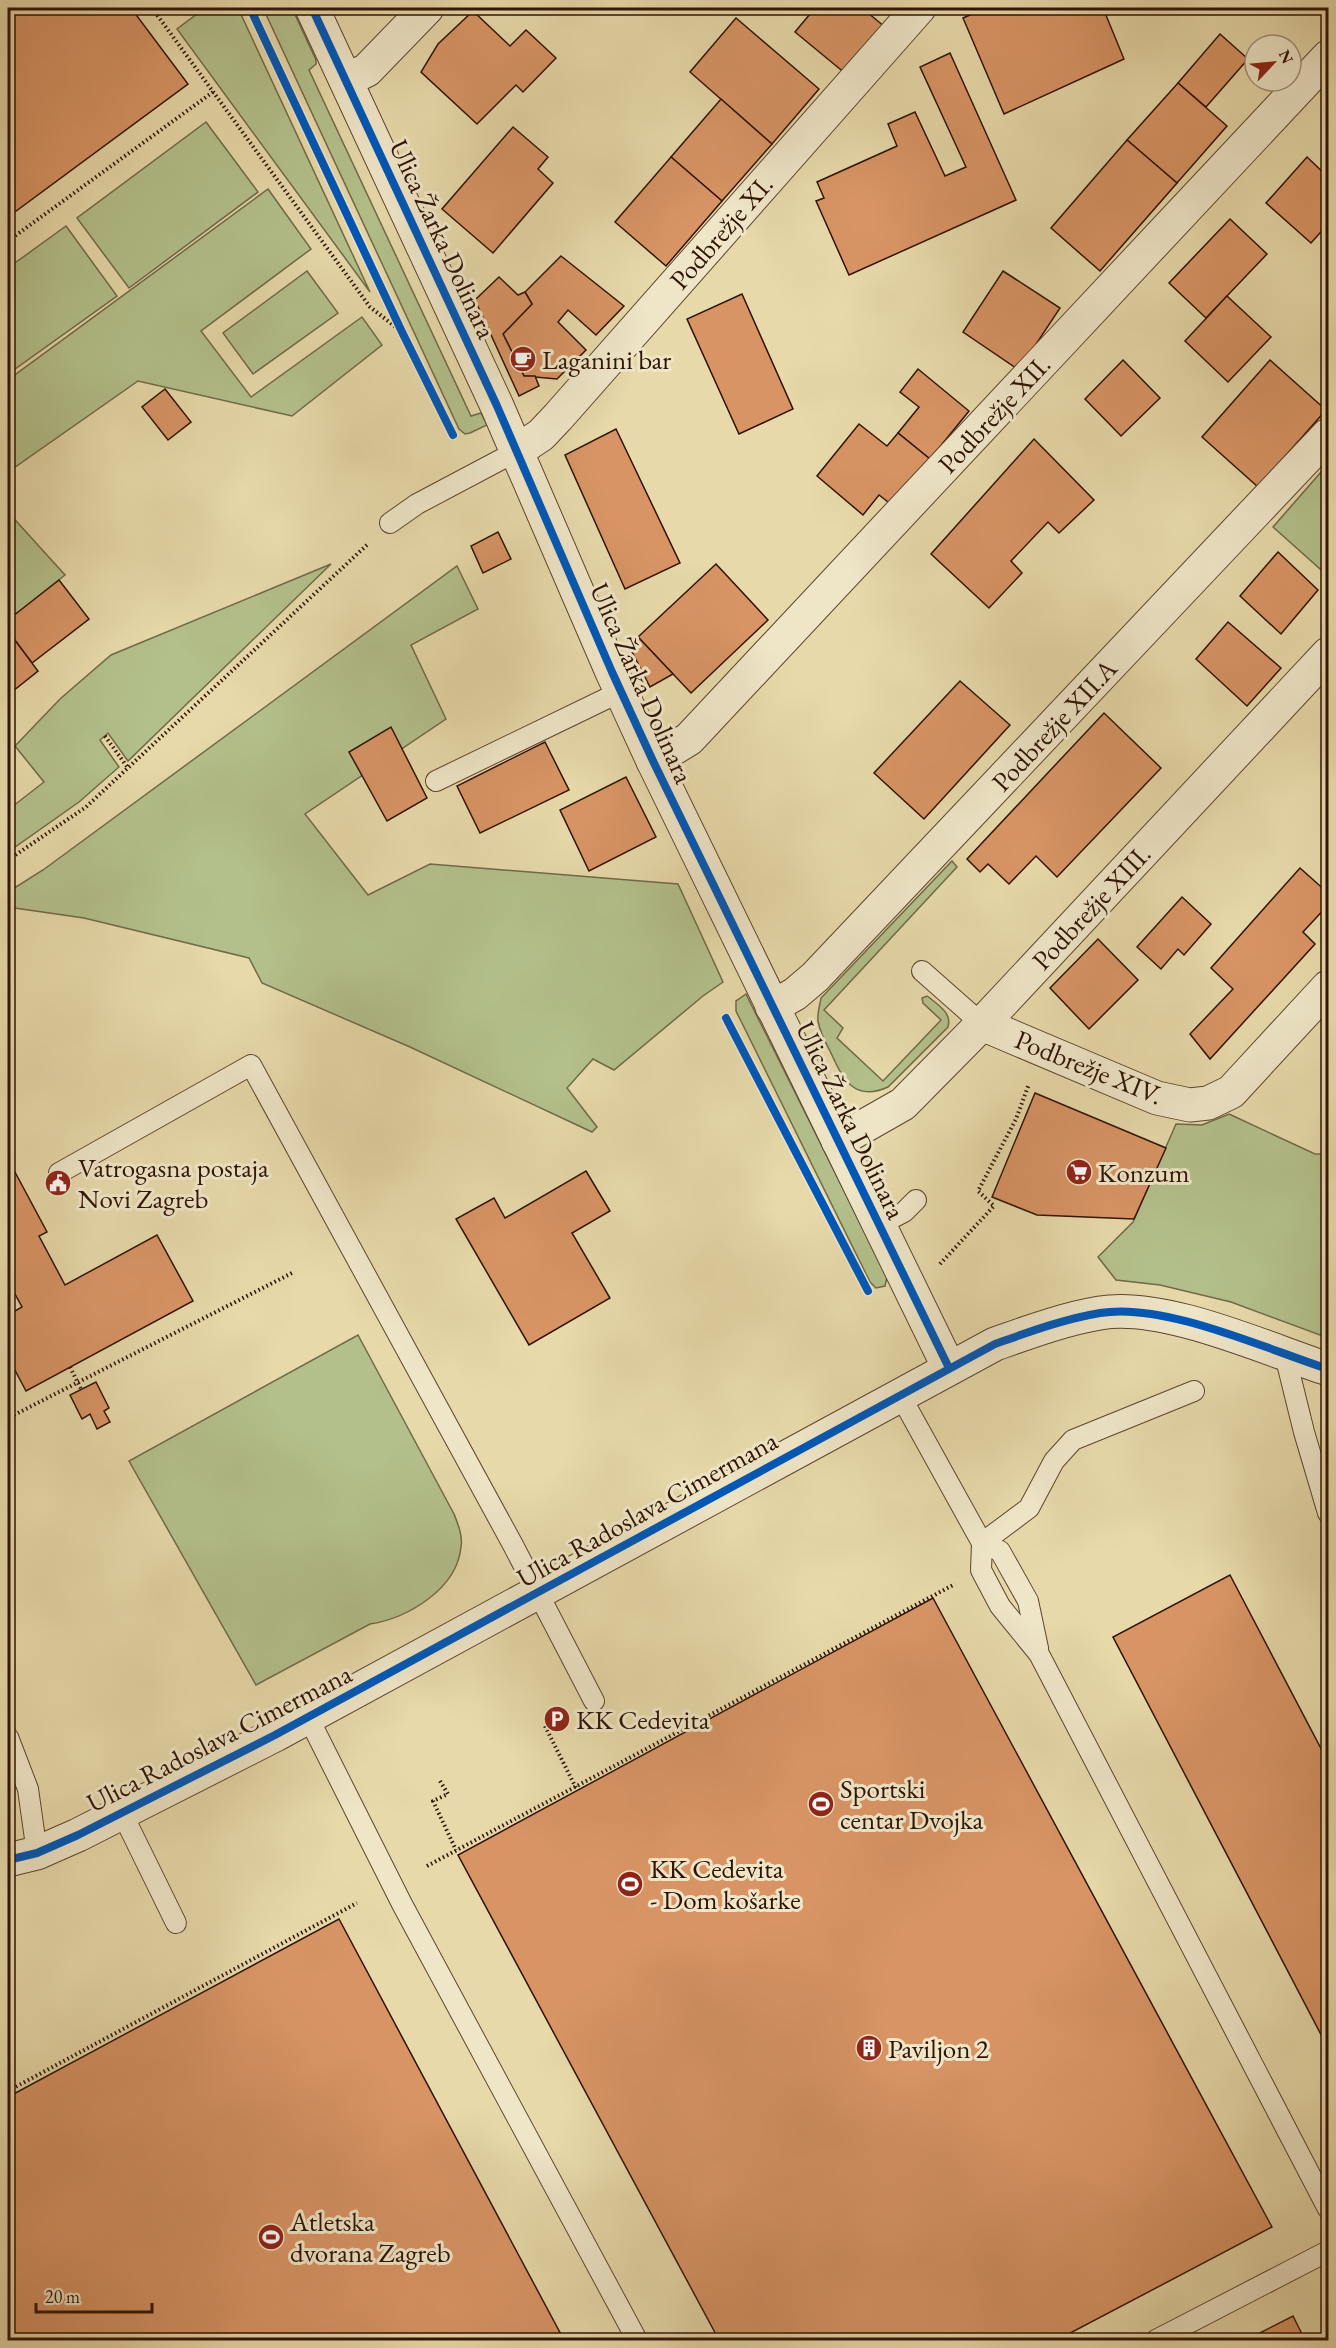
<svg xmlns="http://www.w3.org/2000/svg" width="1336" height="2348" font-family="'EB Garamond',serif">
	<rect width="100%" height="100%" fill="#e7d9aa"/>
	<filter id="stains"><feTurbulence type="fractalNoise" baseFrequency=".00333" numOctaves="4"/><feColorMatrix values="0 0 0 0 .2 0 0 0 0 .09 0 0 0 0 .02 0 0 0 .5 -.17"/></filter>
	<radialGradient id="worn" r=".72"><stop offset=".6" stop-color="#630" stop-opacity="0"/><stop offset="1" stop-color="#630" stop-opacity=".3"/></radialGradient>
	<g fill="#b3c08b" stroke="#716948" stroke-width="1.5">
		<path d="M205 8H238L370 292 177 29Z"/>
		<path d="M263 8H292L316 60V64L309 70 471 416 481 413 487 425 470 433 465 434 459 429Z"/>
		<path d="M206 122 258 192 129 288 77 218Z"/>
		<path d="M268 189 311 249 201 331 251 397 362 317 382 345 292 416 138 381 8 472V380Z"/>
		<path d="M66 226 117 296 8 374V268Z"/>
		<path d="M307 271 338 313 253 374 223 333Z"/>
		<path d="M1328 464V576L1273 527Z"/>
		<path d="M8 512 65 575 8 620Z"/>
		<path d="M331 564 128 761 108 733 100 740 119 767 79 802 8 852V810L44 782 15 746 60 699 111 655Z"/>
		<path d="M457 566 478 609 411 645 446 719 305 814 368 895 430 864 678 884 723 982 703 996 614 1070 593 1059 567 1088 597 1127 592 1132 410 1047 262 983 249 958 84 918 8 907V892L43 870Z"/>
		<path d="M952 861 957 867 824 1010 843 1028 837 1038 883 1081 941 1020 923 1003 922 998 927 996 930 998C939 1006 952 1013 948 1027L888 1087C853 1103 842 1077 830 1051 825 1042 820 1032 818 1021 817 1013 820 1005 821 998Z"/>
		<path d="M746 994 887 1277 885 1286 876 1288 870 1282 736 1011V1001Z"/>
		<path d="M1229 1114 1315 1154H1328V1338L1231 1302 1160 1285 1116 1280 1098 1257 1133 1222 1176 1124 1202 1125Z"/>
		<path d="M358 1335 454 1514C458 1524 463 1536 461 1547 457 1589 408 1618 370 1624L256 1685 129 1461Z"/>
	</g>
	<g fill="#d89465" stroke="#2f1205" stroke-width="1.5">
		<path d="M8 8H131L188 84 8 217Z"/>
		<path d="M815 8H862L885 27 846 74 795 32Z"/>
		<path d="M986 8H1103L1124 59 1004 114 963 18Z"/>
		<path d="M473 11 510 46 526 30 556 58 523 92 516 85 477 124 421 72 438 44Z"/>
		<path d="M736 18 819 89 772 144 690 72Z"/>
		<path d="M1220 34 1248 59 1206 107 1178 83Z"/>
		<path d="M950 53 1016 200 849 275 816 201 824 198 817 182 897 146 888 124 915 112 945 176 966 167 920 67Z"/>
		<path d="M1178 83 1227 126 1177 183 1127 140Z"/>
		<path d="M721 99 772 144 722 201 671 157Z"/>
		<path d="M513 127 548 157 538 169 553 183 493 253 442 209Z"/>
		<path d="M1127 140 1177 183 1100 271 1051 228Z"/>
		<path d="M671 157 722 201 666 266 615 222Z"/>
		<path d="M1307 157 1328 177V224L1311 243 1266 203Z"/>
		<path d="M1230 219 1267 254 1206 318 1169 283Z"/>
		<path d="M561 256 624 306 596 335 568 310 558 322 586 350 557 379 524 376 503 334 532 304 525 292Z"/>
		<path d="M1003 271 1060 308 1019 370 963 332Z"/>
		<path d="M499 277 518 295 525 292 532 304 503 334 524 376H535L539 386 519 396 475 300Z"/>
		<path d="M742 294 793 409 739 434 687 319Z"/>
		<path d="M1227 296 1271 337 1228 382 1185 341Z"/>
		<path d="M1123 360 1160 398 1121 436 1085 399Z"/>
		<path d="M1270 360 1326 410 1258 487 1202 437Z"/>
		<path d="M918 369 969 411 930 459 898 433 919 407 900 392Z"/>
		<path d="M165 389 191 422 168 440 142 407Z"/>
		<path d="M859 424 887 446 898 433 930 459 892 505 879 495 863 515 817 476Z"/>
		<path d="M616 429 680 563 625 589 565 455Z"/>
		<path d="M1034 439 1094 500 1059 533 1048 522 1011 561 1022 573 989 608 931 554Z"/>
		<path d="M498 532 511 559 483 573 471 546Z"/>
		<path d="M1278 552 1318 590 1281 634 1240 596Z"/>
		<path d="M716 564 768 620 691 693 638 637Z"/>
		<path d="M59 580 89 619 32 663 8 631V620Z"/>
		<path d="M1228 622 1281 668 1247 706 1196 659Z"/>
		<path d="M8 631 38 671 8 695Z"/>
		<path d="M638 637 673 674 650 687 629 646Z"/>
		<path d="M960 681 1010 725 924 819 874 773Z"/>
		<path d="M1104 713 1161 768 1057 877 1036 856 1009 884 988 864 980 872 967 859Z"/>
		<path d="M391 727 427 798 387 821 349 752Z"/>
		<path d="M545 742 569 790 480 833 457 786Z"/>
		<path d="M626 777 656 837 589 871 560 810Z"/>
		<path d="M1300 868 1328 893V905L1303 932 1315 944 1210 1059 1190 1034 1233 989 1211 968Z"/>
		<path d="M1182 897 1211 924 1184 955 1178 949 1161 969 1137 947Z"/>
		<path d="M1098 939 1138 980 1089 1029 1050 988Z"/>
		<path d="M1035 1093 1166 1148 1134 1219 1037 1215 992 1197Z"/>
		<path d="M8 1159 47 1232 39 1236 65 1285 157 1235 193 1301 26 1391 8 1357V1315L22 1307 8 1281Z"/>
		<path d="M586 1171 610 1211 572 1233 610 1298 529 1345 456 1219 494 1198 505 1218Z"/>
		<path d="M96 1382 109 1408 104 1411 110 1422 97 1429 90 1414 82 1419 70 1395Z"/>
		<path d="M1230 1575 1328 1762V2048L1113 1637Z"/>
		<path d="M933 1598 1272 2227 1057 2340H719L458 1855Z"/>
		<path d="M339 1919 564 2340H8V2097Z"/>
		<path d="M1293 2316 1305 2340H1246Z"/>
	</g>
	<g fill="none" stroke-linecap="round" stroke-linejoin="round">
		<defs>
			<g id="service">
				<path d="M390 523 417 504 517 451"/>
				<path d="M436 781 620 692"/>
				<path d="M922 971 982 1024"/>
				<path d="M59 1173 251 1065 513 1545 594 1701"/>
				<path d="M879 1225 904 1212 916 1200"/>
				<path d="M1285 1355 1304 1432 1328 1513"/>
				<path d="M900 1395 982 1543 981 1570 1000 1606 1039 1654 1328 2209"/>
				<path d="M982 1543 1029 1508 1054 1461 1073 1440 1194 1391"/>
				<path d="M982 1543 1000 1551 1028 1601 1038 1648"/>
				<path d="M308 1717 402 1904 637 2340"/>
				<path d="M8 1737 28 1789 37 1853"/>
				<path d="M122 1813 176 1923"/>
				<path d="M1156 2340 1328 2251"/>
			</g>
			<g id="minor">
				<path d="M312 8 497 406 612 672 653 761 949 1368"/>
				<path d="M347 80 367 70 427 8"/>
				<path d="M517 451 541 435 558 417 919 8"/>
				<path d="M653 761 689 739 1328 57"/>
				<path d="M772 1007 795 994 815 977 1328 435"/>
				<path d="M982 1024 1157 1098 1190 1105 1208 1103 1231 1092 1328 987"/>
				<path d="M838 1141 903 1104 982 1024 1328 654"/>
			</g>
			<path id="tertiary" d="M8 1860 37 1853 78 1835 275 1735 995 1344C1029 1332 1064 1319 1100 1313 1164 1302 1266 1349 1328 1369"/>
		</defs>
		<use href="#service" stroke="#5d442e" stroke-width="22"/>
		<use href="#minor" stroke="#5d442e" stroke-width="35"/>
		<use href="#tertiary" stroke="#5d442e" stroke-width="35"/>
		<g stroke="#2f1205" stroke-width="4" stroke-dasharray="1.5 3" stroke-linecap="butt">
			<path d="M152 8 370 307 402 332"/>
			<path d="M8 241 213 92"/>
			<path d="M105 736 128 768"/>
			<path d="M8 860 86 807 369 543"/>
			<path d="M940 1264 994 1206 978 1191 1016 1119 1029 1084"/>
			<path d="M70 1367 81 1389"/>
			<path d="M14 1415 294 1272"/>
			<path d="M545 1726 577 1790"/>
			<path d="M440 1781 448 1794 433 1801 456 1850"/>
			<path d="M427 1866 955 1584"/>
			<path d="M8 2091 357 1903"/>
		</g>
		<use href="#service" stroke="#efe6c8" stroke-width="20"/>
		<use href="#minor" stroke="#efe6c8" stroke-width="33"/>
		<use href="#tertiary" stroke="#efe6c8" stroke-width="33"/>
		<defs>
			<g id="cycleway">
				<path d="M250 8 402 332 453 435"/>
				<path d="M312 8 497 406 612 672 653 761 949 1368"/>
				<path d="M726 1018 868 1291"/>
				<path d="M8 1860 37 1853 78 1835 275 1735 995 1344C1029 1332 1064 1319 1100 1313 1164 1302 1266 1349 1328 1369"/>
			</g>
		</defs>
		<use href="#cycleway" stroke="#efe6c8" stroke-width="11"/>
		<use href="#cycleway" stroke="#0057b8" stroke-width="8"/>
	</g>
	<defs>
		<symbol id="cafe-disc" viewBox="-11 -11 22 22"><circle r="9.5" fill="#8f2418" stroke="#efe6c8"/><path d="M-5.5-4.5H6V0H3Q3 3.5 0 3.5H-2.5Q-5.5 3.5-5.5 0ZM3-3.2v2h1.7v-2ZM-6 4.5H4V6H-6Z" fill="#fff"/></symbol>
		<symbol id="supermarket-disc" viewBox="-11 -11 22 22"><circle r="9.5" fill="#8f2418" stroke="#efe6c8"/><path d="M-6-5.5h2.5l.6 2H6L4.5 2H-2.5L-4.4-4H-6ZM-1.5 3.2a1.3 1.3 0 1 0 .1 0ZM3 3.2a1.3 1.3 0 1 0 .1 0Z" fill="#fff"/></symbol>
		<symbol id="civic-disc" viewBox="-11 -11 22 22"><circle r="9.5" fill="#8f2418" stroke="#efe6c8"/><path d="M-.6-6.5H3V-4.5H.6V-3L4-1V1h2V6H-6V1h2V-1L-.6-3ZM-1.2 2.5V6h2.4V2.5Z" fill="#fff"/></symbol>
		<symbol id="parking-disc" viewBox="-11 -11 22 22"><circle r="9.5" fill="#8f2418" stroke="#efe6c8"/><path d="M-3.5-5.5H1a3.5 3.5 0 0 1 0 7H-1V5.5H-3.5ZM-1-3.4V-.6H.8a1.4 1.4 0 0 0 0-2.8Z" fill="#fff"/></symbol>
		<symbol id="stadium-disc" viewBox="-11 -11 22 22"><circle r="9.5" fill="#8f2418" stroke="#efe6c8"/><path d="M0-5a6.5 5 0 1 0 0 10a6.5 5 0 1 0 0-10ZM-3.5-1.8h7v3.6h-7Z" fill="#fff"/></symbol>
		<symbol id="building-disc" viewBox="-11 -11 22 22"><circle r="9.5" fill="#8f2418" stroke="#efe6c8"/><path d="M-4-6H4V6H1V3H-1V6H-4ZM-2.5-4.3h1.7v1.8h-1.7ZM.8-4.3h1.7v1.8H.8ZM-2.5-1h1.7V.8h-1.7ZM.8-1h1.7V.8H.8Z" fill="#fff"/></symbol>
	</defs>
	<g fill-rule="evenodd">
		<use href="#cafe-disc" x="508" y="344" width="30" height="30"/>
		<use href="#supermarket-disc" x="1064" y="1157" width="30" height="30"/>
		<use href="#civic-disc" x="43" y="1168" width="30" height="30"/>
		<use href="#parking-disc" x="542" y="1704" width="30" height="30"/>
		<use href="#stadium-disc" x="806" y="1789" width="30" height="30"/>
		<use href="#stadium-disc" x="615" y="1869" width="30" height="30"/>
		<use href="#building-disc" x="854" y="2033" width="30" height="30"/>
		<use href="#stadium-disc" x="256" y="2222" width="30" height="30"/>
	</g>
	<g text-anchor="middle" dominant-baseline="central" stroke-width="6" stroke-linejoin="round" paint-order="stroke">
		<g font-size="27" fill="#2f1205" stroke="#efe6c8">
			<text transform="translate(721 232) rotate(-49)">Podbrežje XI.</text>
			<text transform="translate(443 239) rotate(65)">Ulica Žarka Dolinara</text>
			<text transform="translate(994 414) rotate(-47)">Podbrežje XII.</text>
			<text transform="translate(642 683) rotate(66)">Ulica Žarka Dolinara</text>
			<text transform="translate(1054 725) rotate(-47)">Podbrežje XII.A</text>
			<text transform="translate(1091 907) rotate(-47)">Podbrežje XIII.</text>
			<text transform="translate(1089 1067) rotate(22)">Podbrežje XIV.</text>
			<text transform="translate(851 1120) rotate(64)">Ulica Žarka Dolinara</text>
			<text transform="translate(647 1509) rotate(-29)">Ulica Radoslava Cimermana</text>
			<text transform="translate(219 1738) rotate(-27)">Ulica Radoslava Cimermana</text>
		</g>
		<g font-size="27" fill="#2f1205" stroke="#efe6c8" text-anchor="start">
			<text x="542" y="359">Laganini bar</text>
			<text x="78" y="1167">Vatrogasna postaja<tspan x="78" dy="31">Novi Zagreb</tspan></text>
			<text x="1098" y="1172">Konzum</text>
			<text x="576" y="1719">KK Cedevita</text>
			<text x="840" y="1788">Sportski<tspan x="840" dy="31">centar Dvojka</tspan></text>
			<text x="650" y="1868">KK Cedevita<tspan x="650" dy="31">- Dom košarke</tspan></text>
			<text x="888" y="2048">Paviljon 2</text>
			<text x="290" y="2221">Atletska<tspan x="290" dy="31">dvorana Zagreb</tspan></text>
		</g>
	</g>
	<rect width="1336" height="2348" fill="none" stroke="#e7d9aa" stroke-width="30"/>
	<rect x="9" y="9" width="1318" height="2330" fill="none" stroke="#2f1205" stroke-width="3"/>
	<rect x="15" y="15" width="1306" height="2318" fill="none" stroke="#2f1205" stroke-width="1.5"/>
	<g transform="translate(1273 63) rotate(64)"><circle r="28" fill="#efe6c8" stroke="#a2917a" stroke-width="1.5"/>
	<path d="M0-4.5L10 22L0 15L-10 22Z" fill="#8f2418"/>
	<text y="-9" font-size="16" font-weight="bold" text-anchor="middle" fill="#2f1205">N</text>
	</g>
	<path d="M36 2303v9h116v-9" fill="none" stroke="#2f1205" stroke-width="3"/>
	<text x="45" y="2303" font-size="18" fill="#2f1205" stroke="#efe6c8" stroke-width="4.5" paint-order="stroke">20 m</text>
	<rect width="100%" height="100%" filter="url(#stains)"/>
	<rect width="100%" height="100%" fill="url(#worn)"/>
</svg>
